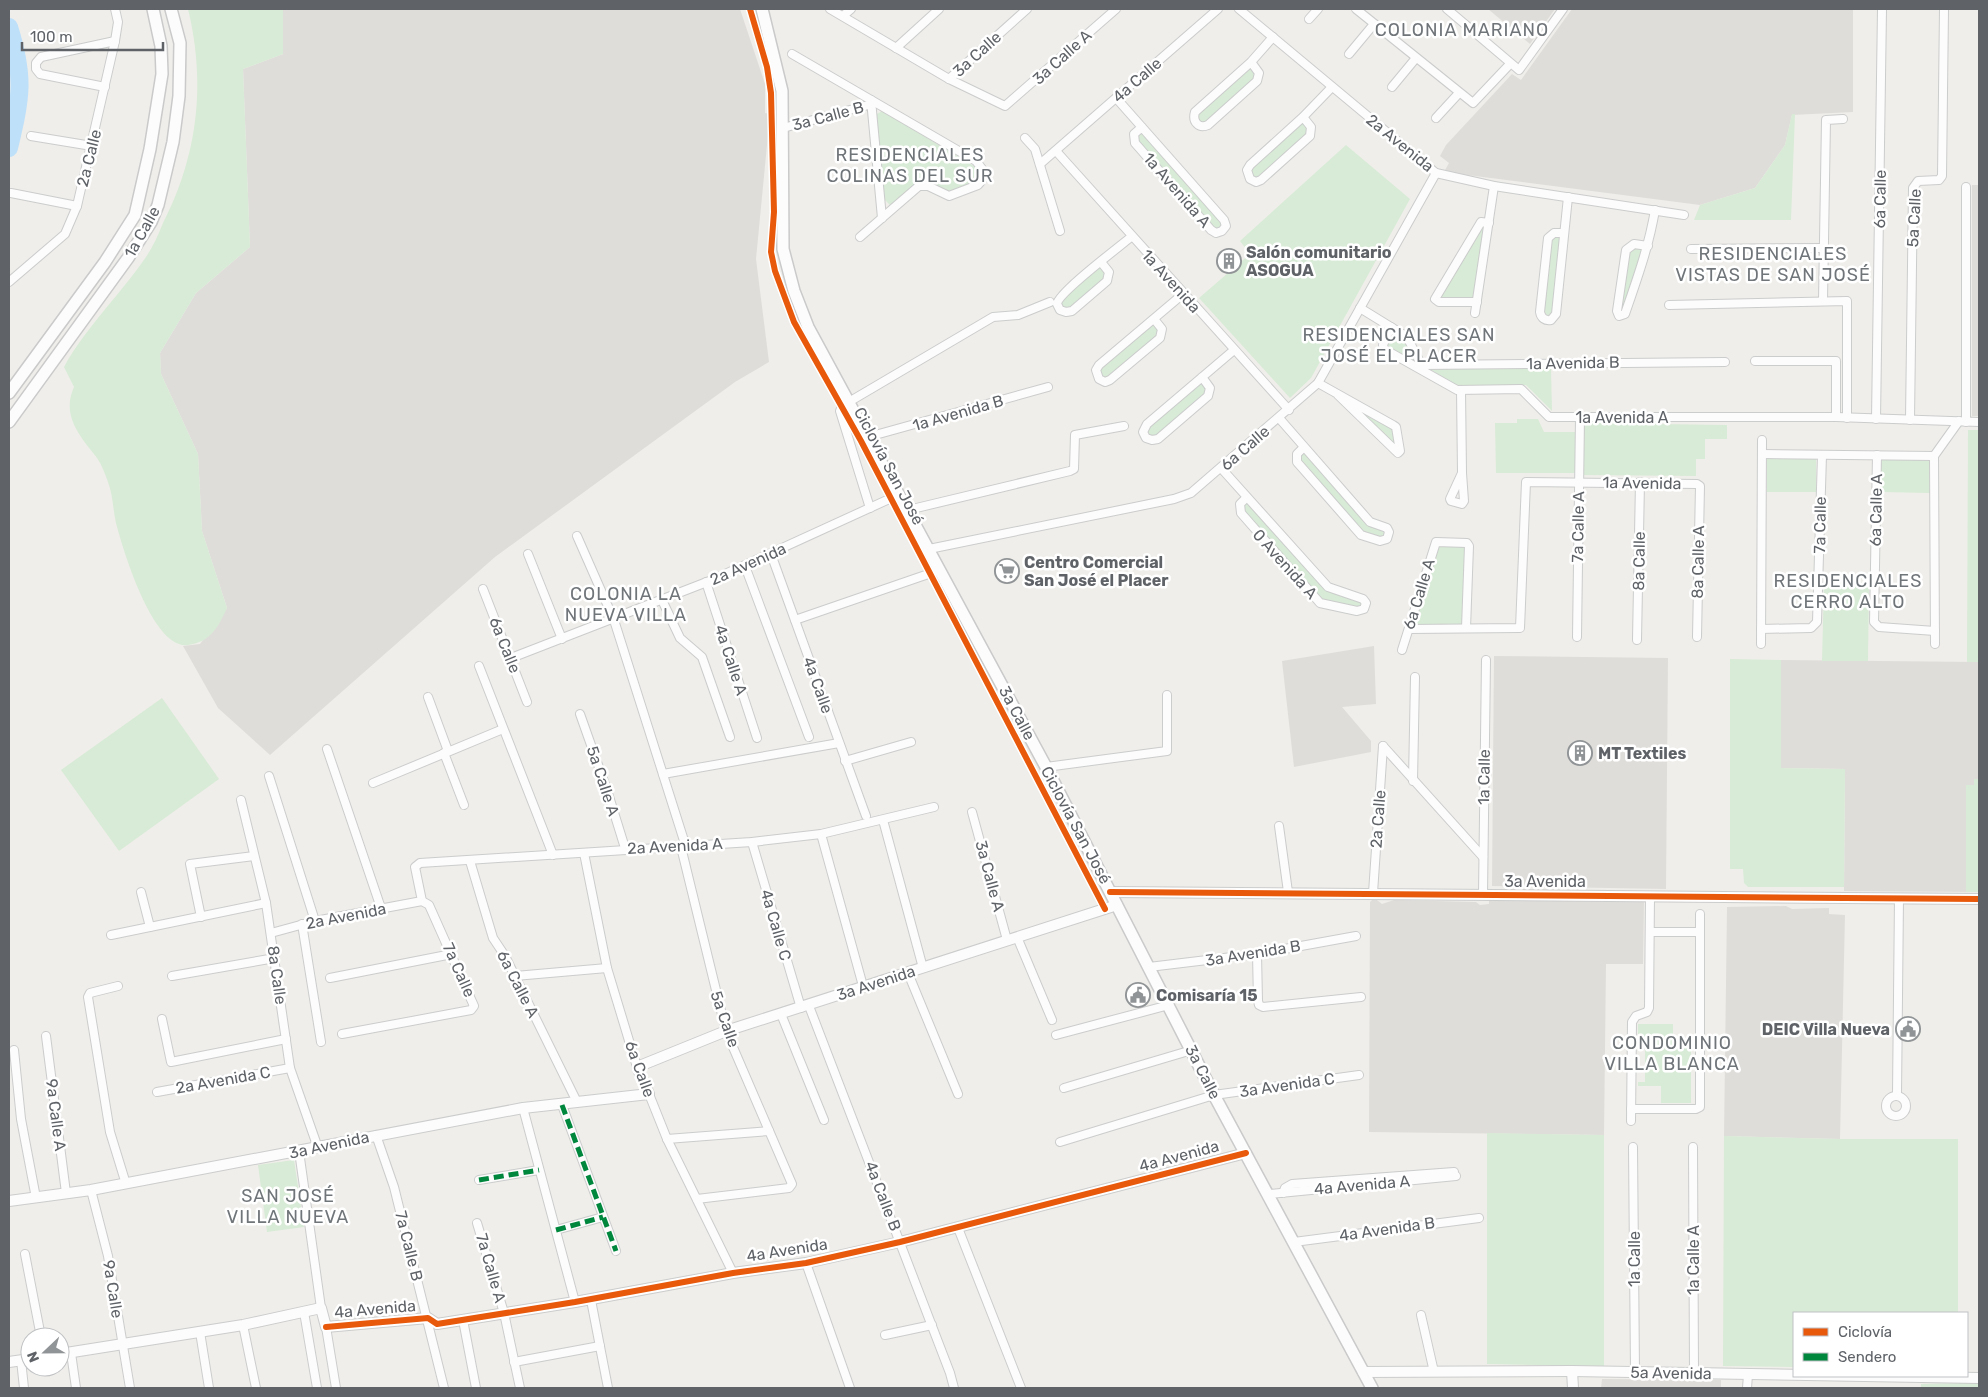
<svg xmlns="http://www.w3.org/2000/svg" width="1988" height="1397" font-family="Rubik,sans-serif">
	<rect width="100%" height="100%" fill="#efeeea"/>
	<g fill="#dfddda">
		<path d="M283 9H740L765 84V113L770 114 756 259 769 362 735 382 495 557 270 755 218 708 183 646 200 644 227 608 202 531 198 454 161 374 160 353 196 293 250 247 243 69 283 54Z"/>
		<path d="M1488 9H1555L1530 44Z"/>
		<path d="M1572 9H1853V112L1792 115 1785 145 1755 188 1700 205 1444 172 1449 163 1440 156 1446 145 1512 74 1521 80Z"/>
		<rect x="1972" y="185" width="7" height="231"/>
		<path d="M1374 646 1376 704 1342 707 1371 741V752L1294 767 1282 661Z"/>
		<path d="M1494 656 1668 658 1666 889 1492 886Z"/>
		<path d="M1781 660 1979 662V892L1844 891 1845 769 1781 768Z"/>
		<path d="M1373 899 1377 900 1382 904 1394 900 1476 902 1480 905 1489 904V900L1644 902 1643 964H1606L1604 1135 1369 1132 1370 902Z"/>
		<path d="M1786 906 1792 909 1829 908V914L1845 915 1840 1139 1724 1136 1727 907Z"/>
		<path d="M1602 1379 1721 1380V1388H1601Z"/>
	</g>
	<g fill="#d8ebd6">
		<path d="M188 9H283V54L243 69 250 247 196 293 160 353 161 374 198 454 202 531 227 608C218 627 211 642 188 645 153 650 123 550 116 523 113 510 113 495 108 482 105 474 102 465 97 458 80 436 61 416 74 387L64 367C86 327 120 295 146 257 153 247 158 235 163 223 198 155 206 83 188 9Z"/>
		<path d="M1251 62 1259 75 1203 127 1194 115Z"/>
		<path d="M882 111 974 166 980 174C978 187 958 189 946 191L927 181 921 180 890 205 883 198 881 192 877 114Z"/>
		<path d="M1792 114H1795L1791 220H1694L1700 205 1755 188 1785 145Z"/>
		<path d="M1303 117 1312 130 1256 182 1247 170Z"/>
		<path d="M1142 127 1226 224 1216 233 1134 141Z"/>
		<path d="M1346 145 1410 199 1311 378 1290 398 1199 298 1250 254 1240 241Z"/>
		<path d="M1481 222 1489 223 1477 302H1439L1437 296Z"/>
		<path d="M1564 233 1556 314 1551 320 1540 312 1548 238Z"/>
		<path d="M1648 246 1625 314 1619 316 1628 247Z"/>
		<path d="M1101 262 1109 275 1066 312 1057 301Z"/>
		<path d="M1154 319 1162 332 1105 382 1096 370Z"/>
		<path d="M1391 327 1407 337 1425 372 1383 345Z"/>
		<path d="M1428 368H1551L1552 411 1526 385 1458 386Z"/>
		<path d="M1202 377 1210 391 1152 440 1144 429Z"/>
		<path d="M1338 395 1393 425 1400 451Z"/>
		<path d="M1517 419H1538L1544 432H1575L1576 473H1496L1495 423H1517Z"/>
		<path d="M1583 423 1727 425V439H1705V459H1696V476L1583 475Z"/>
		<path d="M1968 430H1979V662H1967Z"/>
		<path d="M1304 447 1370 522 1385 526 1387 539 1361 535 1297 462Z"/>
		<rect x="1767" y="459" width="49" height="33"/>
		<path d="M1881 459 1930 460V493L1881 492Z"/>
		<path d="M1247 497 1328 587 1363 599 1364 609 1320 603 1241 513Z"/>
		<path d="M1467 543 1466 628 1409 629 1435 545Z"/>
		<path d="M1824 582 1869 583 1868 661H1822Z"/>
		<path d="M1730 659 1781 660V768L1845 769 1844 887H1748L1744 883 1743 869H1730Z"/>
		<path d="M162 698 219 779 119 851 61 770Z"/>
		<path d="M1974 779H1979V892H1966V785H1974Z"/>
		<path d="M1638 1024H1673V1042L1691 1043V1103H1661V1086H1638V1082H1645V1038H1638Z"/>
		<path d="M1487 1133 1604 1135V1366L1487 1364Z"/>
		<path d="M1724 1136 1840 1139H1958V1313H1794V1367L1723 1366Z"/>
		<path d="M294 1160 304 1227 267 1232 258 1165Z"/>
		<path d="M1959 1383H1979V1388H1921V1384Z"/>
	</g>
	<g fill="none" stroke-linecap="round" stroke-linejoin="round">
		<path stroke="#bfe0f9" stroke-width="18" d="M9 27C25 78 21 97 9 148"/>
		<defs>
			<g id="minor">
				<path d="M830 9 949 79 1005 106 1116 9"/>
				<path d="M1239 9 1436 173 1494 186 1684 215"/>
				<path d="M1356 9 1473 103 1510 64"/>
				<path d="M1447 9 1519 70 1563 9"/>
				<path d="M843 16 851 9"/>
				<path d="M1309 19 1318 9"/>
				<path d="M896 48 939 9"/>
				<path d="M792 54 976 161 983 170 984 178 978 185 949 196 928 186H919L860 237"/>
				<path d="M1349 54 1374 24"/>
				<path d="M1251 62 1259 73 1257 81 1208 125C1199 129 1192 122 1195 112L1251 62 1273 37"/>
				<path d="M949 79 1027 9"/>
				<path d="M105 87 40 74 36 69V63L41 57 115 41"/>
				<path d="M1392 87 1416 58"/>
				<path d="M1117 99 1224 220 1226 226 1222 231 1216 233 1211 230 1135 143 1134 134 1142 127"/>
				<path d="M871 100 882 218"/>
				<path d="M1303 117 1311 127 1310 136 1261 180 1256 182 1250 179 1247 170 1250 165 1303 117 1332 87"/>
				<path d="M1436 118 1459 93"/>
				<path d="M783 128 872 104"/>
				<path d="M31 136 92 146"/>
				<path d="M1025 138 1035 149 1060 231"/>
				<path d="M1056 151 1289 410"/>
				<path d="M1040 164 1218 9"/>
				<path d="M1966 187V422"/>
				<path d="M11 193 77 206"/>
				<path d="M1564 233H1554L1548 238 1540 312C1541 318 1545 321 1551 320L1556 314 1568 197"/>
				<path d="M1648 246 1634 244 1626 250 1617 311 1619 316 1625 314C1637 279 1649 246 1655 210"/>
				<path d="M1691 249 1824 248"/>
				<path d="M1101 262 1109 272 1107 281 1072 311 1066 312 1060 310 1057 304C1058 293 1119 247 1131 237"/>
				<path d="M9 282 65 234 77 206 115 41 118 22 115 9"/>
				<path d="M1823 301 1826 120 1843 119"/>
				<path d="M1477 302H1439L1435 299 1481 222 1489 223"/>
				<path d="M1669 305 1847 301V418"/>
				<path d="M1360 308 1407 337 1423 368"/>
				<path d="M1475 313 1494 186"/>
				<path d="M1154 319 1162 329 1160 338 1110 380 1105 382 1099 379 1096 370 1099 365 1183 294"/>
				<path d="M1391 327 1383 345 1384 349 1457 390 1521 389 1549 417H1836L1979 422"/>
				<path d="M1755 361H1836V417"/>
				<path d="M1421 365 1725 362"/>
				<path d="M1202 377 1210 388 1208 396 1158 439 1152 440 1146 438 1143 432 1147 424 1234 350"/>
				<path d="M1318 383 1393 425 1396 427 1400 451 1398 453 1338 395"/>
				<path d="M1461 390 1462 473 1450 499 1451 501 1462 504 1464 501 1462 473"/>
				<path d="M1279 418 1370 522 1387 528 1389 532 1387 539 1380 541 1361 535 1297 462V454L1304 447"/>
				<path d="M1876 419 1882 9"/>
				<path d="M1910 420 1913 188 1918 181 1939 180 1942 176 1944 9"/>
				<path d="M868 437 1048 387"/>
				<path d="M1762 454 1934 456"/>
				<path d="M1877 455 1874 622 1879 627 1935 631"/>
				<path d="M1221 468 1328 587 1363 599 1366 603 1364 609 1357 611 1320 603 1241 513 1240 504 1247 497"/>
				<path d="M870 508 840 411 842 406 993 317 1018 315 1050 302"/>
				<path d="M908 510 1070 471 1074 469 1075 435 1124 426"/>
				<path d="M577 536 614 620 686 847"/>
				<path d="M929 549 1174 499 1191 493 1318 383 1436 173"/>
				<path d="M528 554 562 639"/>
				<path d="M771 554 866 816"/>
				<path d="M745 566 809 737"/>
				<path d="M706 582 757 738"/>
				<path d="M483 589 527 702"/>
				<path d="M662 600 680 638 702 657 730 737"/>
				<path d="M795 620 940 570"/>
				<path d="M1409 629 1520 628 1526 482 1697 484 1700 486 1697 637"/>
				<path d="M1761 629 1811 628 1817 622 1822 455"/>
				<path d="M1577 637 1580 418"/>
				<path d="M1637 640 1640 482"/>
				<path d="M1761 644 1762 440"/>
				<path d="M1935 644 1934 456 1959 421"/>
				<path d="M1402 650 1436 542 1467 543 1469 546 1466 628"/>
				<path d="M511 658 712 580 898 495"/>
				<path d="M479 666 553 855"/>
				<path d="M428 697 448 751"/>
				<path d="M580 714 607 790 625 848"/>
				<path d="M1383 746 1483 857"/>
				<path d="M327 749 381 908"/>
				<path d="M444 753 464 805"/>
				<path d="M845 761 911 742"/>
				<path d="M1046 767 1167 751V695"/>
				<path d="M663 774 839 743"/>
				<path d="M269 776 315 921"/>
				<path d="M1413 781 1415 677"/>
				<path d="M373 783 503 729"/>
				<path d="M241 800 266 903 290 1068 318 1148"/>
				<path d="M972 812 1007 940"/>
				<path d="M883 820 923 968"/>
				<path d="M1279 826 1288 892"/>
				<path d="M821 834 863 986"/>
				<path d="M752 842 801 1008"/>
				<path d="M681 847 726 1031 792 1184 789 1188 697 1199"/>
				<path d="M584 853 607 968 637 1067"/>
				<path d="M470 861 493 938 505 956 577 1102"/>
				<path d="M141 892 150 927"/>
				<path d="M1373 893 1383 746"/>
				<path d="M1483 895 1486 660"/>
				<path d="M201 917 190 864 254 856"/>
				<path d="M302 924 321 1042"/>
				<path d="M1650 932H1700"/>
				<path d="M271 933 315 921 422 901"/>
				<path d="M111 935 266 903"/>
				<path d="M1017 937 1052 1020"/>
				<path d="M1257 954 1258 1001 1259 1005 1263 1007 1361 997"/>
				<path d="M1149 967 1257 954 1356 936"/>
				<path d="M908 973 958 1094"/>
				<path d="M172 976 275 958"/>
				<path d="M515 976 607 968"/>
				<path d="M330 978 452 954"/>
				<path d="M118 986 90 993 88 997 110 1132 126 1184"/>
				<path d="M809 1006 950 1373 954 1388"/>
				<path d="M781 1014 824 1120"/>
				<path d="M162 1019 171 1062 286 1039"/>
				<path d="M342 1034 471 1010 474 1006 429 905 422 901 415 867 420 863 752 842 821 834 934 807"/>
				<path d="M1056 1035 1169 1005"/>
				<path d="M46 1036 66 1193"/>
				<path d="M14 1050 21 1119 36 1198"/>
				<path d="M1064 1088 1192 1050"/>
				<path d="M157 1092 290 1068"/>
				<path d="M649 1094 667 1139 733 1273"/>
				<path d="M1897 1095 1899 898"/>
				<circle cx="1896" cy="1106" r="10"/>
				<path d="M562 1105 616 1251"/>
				<path d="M523 1108 575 1302"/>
				<path d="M1631 1109H1696L1700 1107V914"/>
				<path d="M1631 1121 1632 1022 1636 1016 1647 1012 1649 1008 1650 896"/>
				<path d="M376 1135 394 1187 444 1388"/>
				<path d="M667 1139 769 1131"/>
				<path d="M1060 1142 1214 1095 1359 1075"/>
				<path d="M1633 1147 1635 1372"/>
				<path d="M1693 1147 1694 1373"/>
				<path d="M299 1151 321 1308"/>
				<path d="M479 1180 539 1170"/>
				<path d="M91 1190 108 1256 130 1388"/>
				<path d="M1283 1193 1285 1188 1292 1184 1454 1172"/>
				<path d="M1269 1194 1456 1176"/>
				<path d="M477 1223 504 1313 520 1388"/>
				<path d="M958 1228 1021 1388"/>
				<path d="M556 1230 603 1217"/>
				<path d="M1294 1242 1479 1218"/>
				<path d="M25 1254 41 1337"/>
				<path d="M806 1263 850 1388"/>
				<path d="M591 1300 608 1388"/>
				<path d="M304 1312 317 1388"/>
				<path d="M1421 1315 1434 1372"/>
				<path d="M463 1320 476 1388"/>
				<path d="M243 1325 256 1388"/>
				<path d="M326 1327 336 1388"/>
				<path d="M200 1332 209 1388"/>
				<path d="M885 1335 932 1325"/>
				<path d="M71 1353 76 1388"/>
				<path d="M21 1360 24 1388"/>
				<path d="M514 1362 600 1346"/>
				<path d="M1747 1388 1748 1375"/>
			</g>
			<g id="tertiary">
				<path d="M1110 892 1979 899"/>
				<path d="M9 1201 91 1190 523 1108 649 1094 637 1067 726 1031 1117 905"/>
				<path d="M60 1354 243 1325 321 1308 326 1327 428 1318 437 1324 575 1302 733 1273 806 1263 900 1242 1246 1153"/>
				<path d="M9 1362 30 1359"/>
				<path d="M1572 1371 1573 1388"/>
				<path d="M1363 1372 1572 1371 1979 1378"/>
			</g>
			<g id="secondary">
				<path d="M762 9 782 91 783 249 794 291 808 327 1046 767 1214 1095 1372 1388"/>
				<path d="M9 393 105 262 135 215 150 149 162 74 161 46 153 9"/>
				<path d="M9 422 128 258 151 222 158 205 173 142 179 96 180 43 171 9"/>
			</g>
		</defs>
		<use href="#minor" stroke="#cbcccc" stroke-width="10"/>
		<use href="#tertiary" stroke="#cbcccc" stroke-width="12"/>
		<use href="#secondary" stroke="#cacacb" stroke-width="14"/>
		<use href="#minor" stroke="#fdfcfc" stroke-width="8"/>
		<use href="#tertiary" stroke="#fdfcfc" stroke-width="10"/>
		<use href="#secondary" stroke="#fdfcfc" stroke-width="11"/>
		<g stroke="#00873e" stroke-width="5" stroke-dasharray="10 5" stroke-linecap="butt">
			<path d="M562 1105 616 1251"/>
			<path d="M479 1180 539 1170"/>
			<path d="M556 1230 603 1217"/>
		</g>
		<defs>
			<g id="cycleway">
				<path d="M750 9 767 67 771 93 774 212 771 252 775 271 794 322 861 441 1105 909"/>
				<path d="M1110 892 1979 899"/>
				<path d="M326 1327 428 1318 437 1324 575 1302 733 1273 806 1263 900 1242 1246 1153"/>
			</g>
		</defs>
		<use href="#cycleway" stroke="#fff" stroke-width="9"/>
		<use href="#cycleway" stroke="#e8590c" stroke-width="6"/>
	</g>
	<defs>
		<symbol id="building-ring" viewBox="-11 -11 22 22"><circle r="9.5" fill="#fff" stroke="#919496" stroke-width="1.5"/><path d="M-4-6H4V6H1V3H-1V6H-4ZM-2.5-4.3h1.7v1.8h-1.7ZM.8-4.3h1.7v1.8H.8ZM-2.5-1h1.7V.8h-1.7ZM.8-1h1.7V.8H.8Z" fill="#919496"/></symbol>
		<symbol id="supermarket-ring" viewBox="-11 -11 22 22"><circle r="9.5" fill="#fff" stroke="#919496" stroke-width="1.5"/><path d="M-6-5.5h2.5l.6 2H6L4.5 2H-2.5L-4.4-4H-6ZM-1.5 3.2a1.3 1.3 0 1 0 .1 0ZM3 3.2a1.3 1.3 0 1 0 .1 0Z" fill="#919496"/></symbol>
		<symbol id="civic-ring" viewBox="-11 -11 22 22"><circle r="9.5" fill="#fff" stroke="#919496" stroke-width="1.5"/><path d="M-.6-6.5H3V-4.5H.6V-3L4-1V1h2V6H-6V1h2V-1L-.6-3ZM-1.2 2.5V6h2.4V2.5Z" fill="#919496"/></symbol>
	</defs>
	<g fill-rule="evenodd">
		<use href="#building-ring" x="1215" y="247" width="28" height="28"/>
		<use href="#supermarket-ring" x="993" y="557" width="28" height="28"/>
		<use href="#building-ring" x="1566" y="739" width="28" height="28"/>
		<use href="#civic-ring" x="1124" y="981" width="28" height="28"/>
		<use href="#civic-ring" x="1894" y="1015" width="28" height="28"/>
	</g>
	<g text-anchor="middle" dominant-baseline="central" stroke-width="5" stroke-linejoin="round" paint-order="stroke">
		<g font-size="16" fill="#5f6368" stroke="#fff">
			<text transform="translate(977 54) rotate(-42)">3a Calle</text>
			<text transform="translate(1062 57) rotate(-42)">3a Calle A</text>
			<text transform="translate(1137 80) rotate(-41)">4a Calle</text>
			<text transform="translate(828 116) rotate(-15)">3a Calle B</text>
			<text transform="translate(1400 143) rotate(39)">2a Avenida</text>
			<text transform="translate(89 158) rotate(-76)">2a Calle</text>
			<text transform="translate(1177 190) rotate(49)">1a Avenida A</text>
			<text transform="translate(1880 199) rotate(-89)">6a Calle</text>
			<text transform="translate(1914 218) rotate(-87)">5a Calle</text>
			<text transform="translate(142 232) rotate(-61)">1a Calle</text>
			<text transform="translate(1171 281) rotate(48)">1a Avenida</text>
			<text transform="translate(1573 363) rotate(-1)">1a Avenida B</text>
			<text transform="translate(958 413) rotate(-16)">1a Avenida B</text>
			<text x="1622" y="417">1a Avenida A</text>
			<text transform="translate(1245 448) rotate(-41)">6a Calle</text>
			<text transform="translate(889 466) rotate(62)">Ciclovía San José</text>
			<text transform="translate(1642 483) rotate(1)">1a Avenida</text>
			<text transform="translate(1876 510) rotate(-89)">6a Calle A</text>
			<text transform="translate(1820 525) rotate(-89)">7a Calle</text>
			<text transform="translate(1578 527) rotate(-89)">7a Calle A</text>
			<text transform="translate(1639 561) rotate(-89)">8a Calle</text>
			<text transform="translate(1698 562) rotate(-89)">8a Calle A</text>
			<text transform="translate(748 564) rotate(-24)">2a Avenida</text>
			<text transform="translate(1285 564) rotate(48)">0 Avenida A</text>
			<text transform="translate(1419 594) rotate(-73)">6a Calle A</text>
			<text transform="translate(505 645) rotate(68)">6a Calle</text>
			<text transform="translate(731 660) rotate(72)">4a Calle A</text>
			<text transform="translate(818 685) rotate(70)">4a Calle</text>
			<text transform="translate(1017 713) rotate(62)">3a Calle</text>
			<text transform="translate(1484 777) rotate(-89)">1a Calle</text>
			<text transform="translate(603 781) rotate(72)">5a Calle A</text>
			<text transform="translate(1378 819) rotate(-86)">2a Calle</text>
			<text transform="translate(1076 825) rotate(62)">Ciclovía San José</text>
			<text transform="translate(675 846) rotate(-3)">2a Avenida A</text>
			<text transform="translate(990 876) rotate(75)">3a Calle A</text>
			<text x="1545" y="881">3a Avenida</text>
			<text transform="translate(346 916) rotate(-11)">2a Avenida</text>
			<text transform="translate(776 925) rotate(74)">4a Calle C</text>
			<text transform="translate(1253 953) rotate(-9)">3a Avenida B</text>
			<text transform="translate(459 970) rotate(66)">7a Calle</text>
			<text transform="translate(277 975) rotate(82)">8a Calle</text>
			<text transform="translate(876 983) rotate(-18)">3a Avenida</text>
			<text transform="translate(518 984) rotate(63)">6a Calle A</text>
			<text transform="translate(725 1019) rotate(71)">5a Calle</text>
			<text transform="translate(640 1069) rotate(70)">6a Calle</text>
			<text transform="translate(1203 1072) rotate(63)">3a Calle</text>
			<text transform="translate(223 1080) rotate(-10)">2a Avenida C</text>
			<text transform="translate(1287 1085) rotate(-8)">3a Avenida C</text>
			<text transform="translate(56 1115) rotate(83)">9a Calle A</text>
			<text transform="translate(329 1145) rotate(-12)">3a Avenida</text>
			<text transform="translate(1179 1156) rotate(-15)">4a Avenida</text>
			<text transform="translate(1362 1185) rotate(-5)">4a Avenida A</text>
			<text transform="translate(883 1196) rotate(69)">4a Calle B</text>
			<text transform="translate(1387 1229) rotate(-8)">4a Avenida B</text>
			<text transform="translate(409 1246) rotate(76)">7a Calle B</text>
			<text transform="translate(787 1250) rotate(-9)">4a Avenida</text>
			<text transform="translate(1634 1259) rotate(-90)">1a Calle</text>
			<text transform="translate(1693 1260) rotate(-90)">1a Calle A</text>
			<text transform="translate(491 1268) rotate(74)">7a Calle A</text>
			<text transform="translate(113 1289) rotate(81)">9a Calle</text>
			<text transform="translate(375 1309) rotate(-5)">4a Avenida</text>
			<text transform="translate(1671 1373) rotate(1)">5a Avenida</text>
		</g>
		<g font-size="16" font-weight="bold" fill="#5f6368" stroke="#fff" text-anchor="start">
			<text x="1246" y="252">Salón comunitario<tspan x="1246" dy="18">ASOGUA</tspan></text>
			<text x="1024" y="562">Centro Comercial<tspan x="1024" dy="18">San José el Placer</tspan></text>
			<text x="1598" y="753">MT Textiles</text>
			<text x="1156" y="995">Comisaría 15</text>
			<text x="1890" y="1029" text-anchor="end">DEIC Villa Nueva</text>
		</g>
		<g font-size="18" letter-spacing="1" fill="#70757a" stroke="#fff">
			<text x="1462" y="30">COLONIA MARIANO</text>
			<text x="910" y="155">RESIDENCIALES<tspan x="910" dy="21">COLINAS DEL SUR</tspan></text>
			<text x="1773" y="254">RESIDENCIALES<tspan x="1773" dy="21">VISTAS DE SAN JOSÉ</tspan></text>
			<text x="1399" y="335">RESIDENCIALES SAN<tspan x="1399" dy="21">JOSÉ EL PLACER</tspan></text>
			<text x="1848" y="581">RESIDENCIALES<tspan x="1848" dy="21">CERRO ALTO</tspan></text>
			<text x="626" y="594">COLONIA LA<tspan x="626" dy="21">NUEVA VILLA</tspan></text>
			<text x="1672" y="1043">CONDOMINIO<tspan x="1672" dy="21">VILLA BLANCA</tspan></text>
			<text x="288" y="1196">SAN JOSÉ<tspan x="288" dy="21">VILLA NUEVA</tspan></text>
		</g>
	</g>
	<rect width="1988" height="1397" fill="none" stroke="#5f6368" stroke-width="20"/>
	<rect x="1793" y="1312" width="175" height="65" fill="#ffffff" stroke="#bfc1c3"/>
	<rect x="1803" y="1328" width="25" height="8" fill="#e8590c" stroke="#bfc1c3"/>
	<text x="1838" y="1337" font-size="15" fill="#5f6368">Ciclovía</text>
	<rect x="1803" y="1353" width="25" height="8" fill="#00873e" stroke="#bfc1c3"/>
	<text x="1838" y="1362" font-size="15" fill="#5f6368">Sendero</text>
	<g transform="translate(45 1352) rotate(248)"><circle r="24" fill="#ffffff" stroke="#bfc1c3"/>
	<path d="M0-4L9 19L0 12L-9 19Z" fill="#919496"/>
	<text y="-8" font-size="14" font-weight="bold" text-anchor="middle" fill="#5f6368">N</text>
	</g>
	<path d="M22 42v8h141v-8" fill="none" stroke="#5f6368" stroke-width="2.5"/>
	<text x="30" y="42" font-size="15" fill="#5f6368" stroke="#ffffff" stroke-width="4" paint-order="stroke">100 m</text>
</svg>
